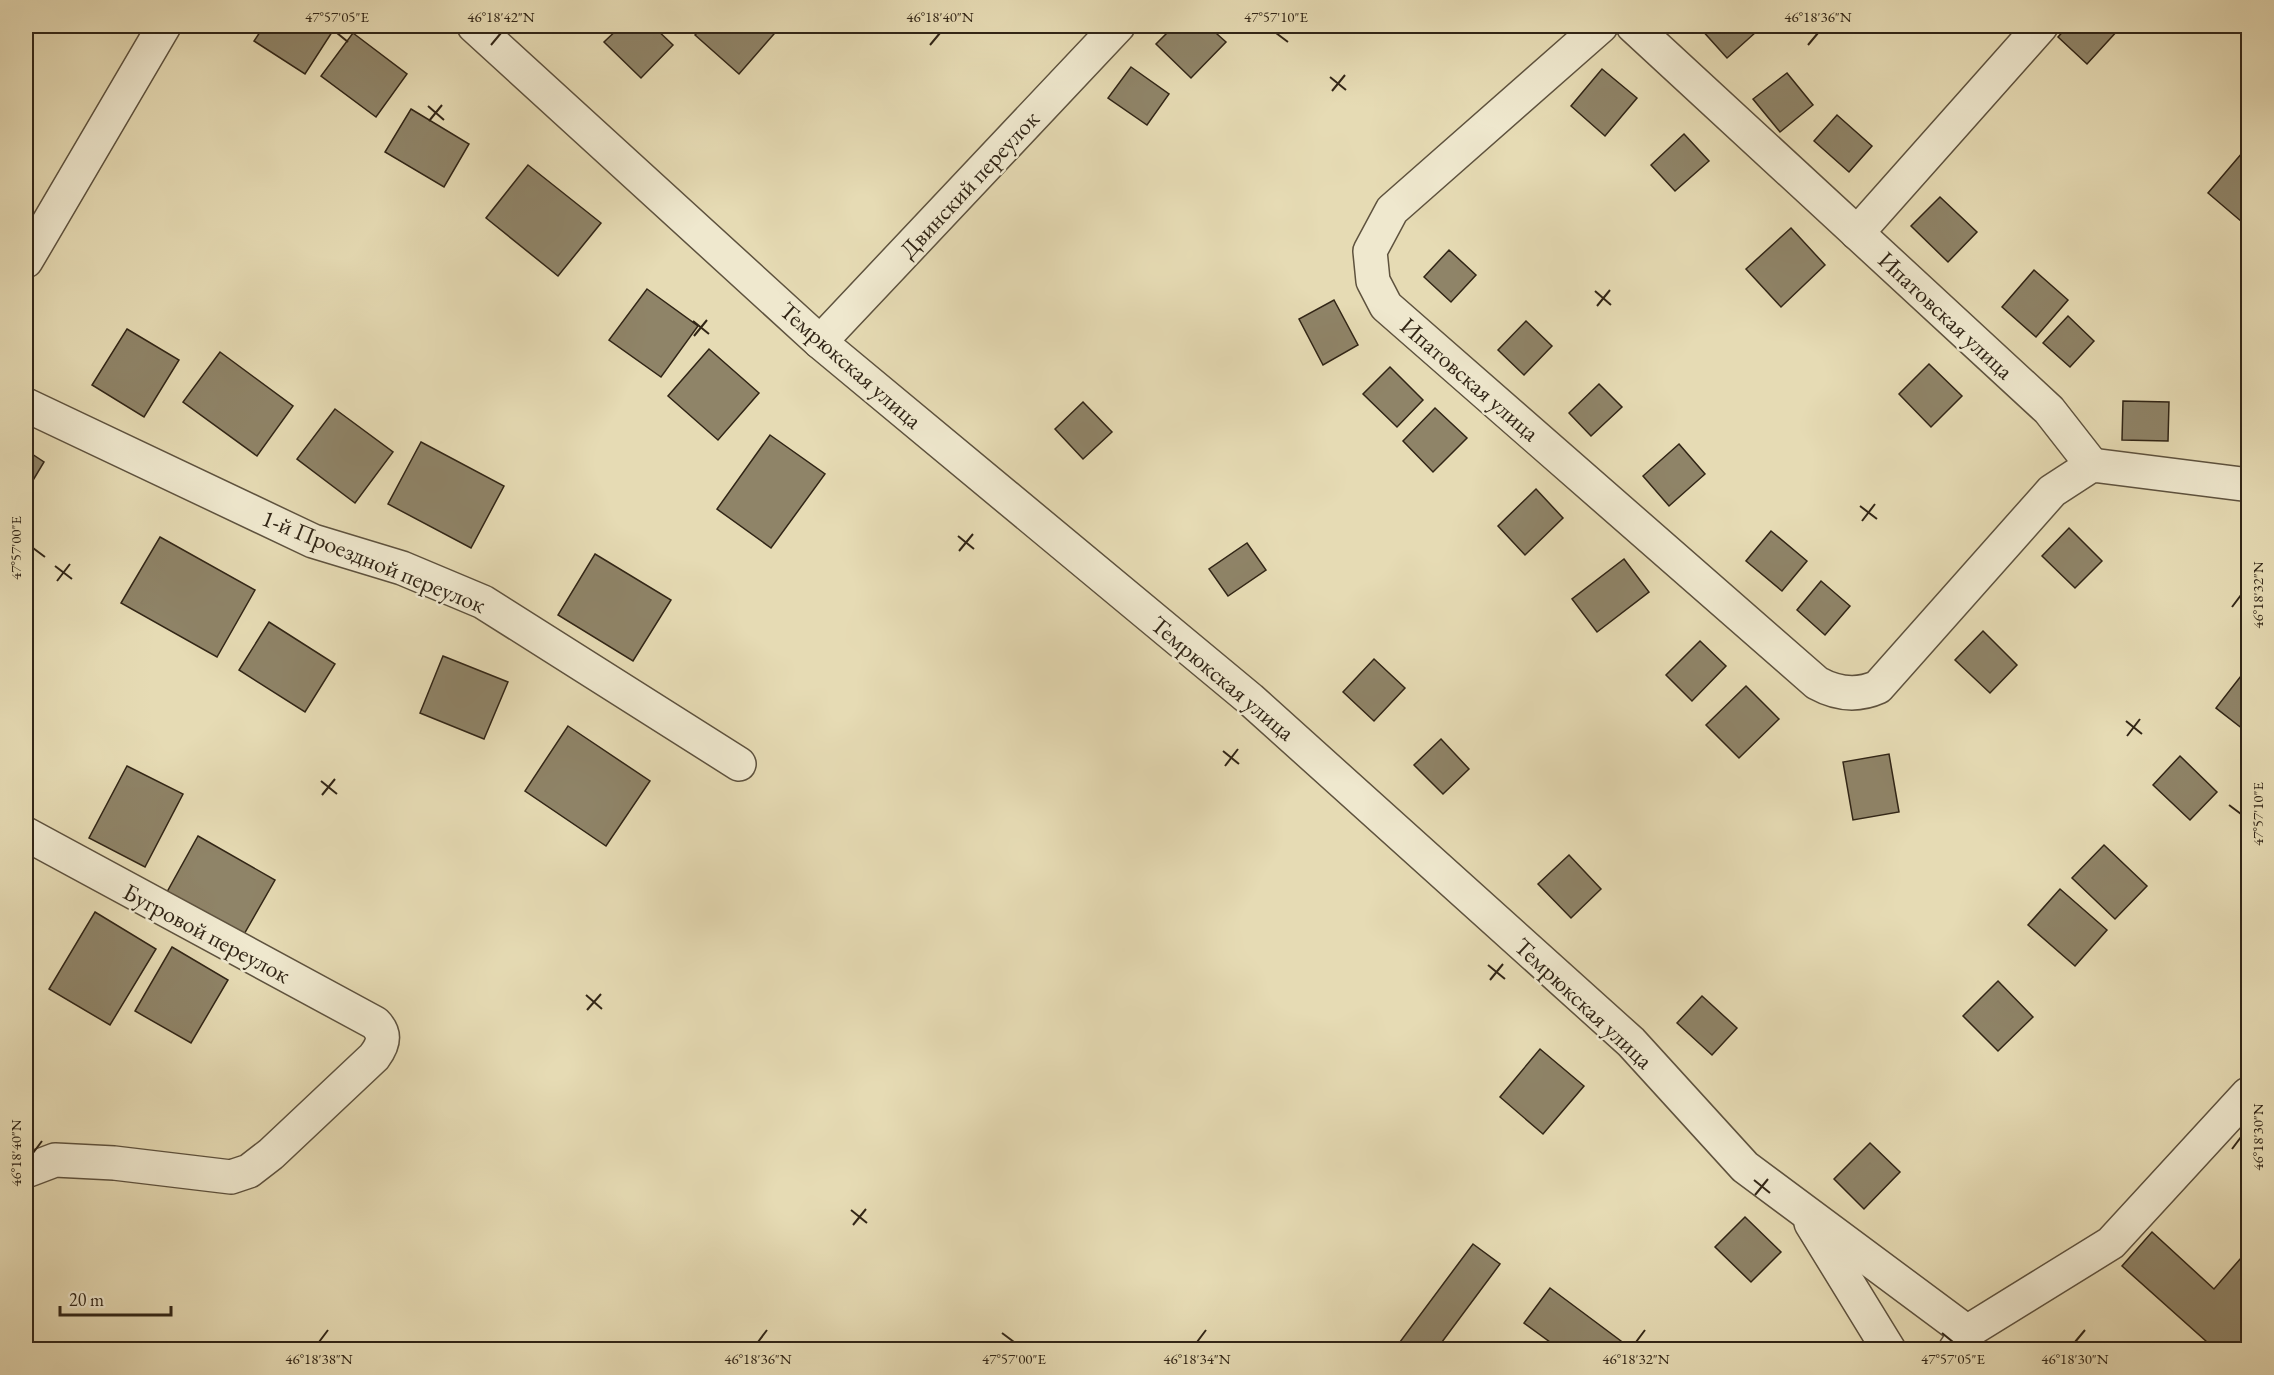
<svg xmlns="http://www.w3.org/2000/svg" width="2274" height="1375" font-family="'EB Garamond',serif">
	<rect width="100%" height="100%" fill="#e6dbb4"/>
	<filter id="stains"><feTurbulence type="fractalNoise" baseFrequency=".00333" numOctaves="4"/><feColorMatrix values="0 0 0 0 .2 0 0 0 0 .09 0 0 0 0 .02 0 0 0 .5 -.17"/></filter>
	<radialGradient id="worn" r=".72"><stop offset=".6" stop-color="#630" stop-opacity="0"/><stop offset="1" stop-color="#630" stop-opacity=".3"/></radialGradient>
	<g fill="#8f8468" stroke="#312516" stroke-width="1.5">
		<path d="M264 26H336L305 74 254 41Z"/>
		<path d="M621 26H653L673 45 641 78 604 42Z"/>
		<path d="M704 26H781L739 74 695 35Z"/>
		<path d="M1174 26H1208L1226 42 1191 78 1156 44Z"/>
		<path d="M1705 26H1750L1756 32 1727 58 1701 29Z"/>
		<path d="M2068 26H2113L2118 30 2087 64 2058 37Z"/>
		<path d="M353 33 407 74 376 117 321 76Z"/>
		<path d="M1131 67 1169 94 1147 125 1108 98Z"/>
		<path d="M1602 69 1637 98 1605 136 1571 106Z"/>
		<path d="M1787 73 1813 105 1780 132 1753 99Z"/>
		<path d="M411 109 469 144 444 187 385 152Z"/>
		<path d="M1837 115 1872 146 1849 172 1814 141Z"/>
		<path d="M1684 134 1709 161 1675 191 1651 165Z"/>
		<path d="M2248 146V214L2242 222 2208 193Z"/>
		<path d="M528 165 601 223 558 276 486 218Z"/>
		<path d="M1940 197 1977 232 1948 262 1911 226Z"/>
		<path d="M1791 228 1825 265 1781 307 1746 269Z"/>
		<path d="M1449 250 1476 275 1451 302 1424 277Z"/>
		<path d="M2034 270 2068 300 2036 337 2002 307Z"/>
		<path d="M647 289 698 326 661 377 609 340Z"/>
		<path d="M1334 300 1358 345 1323 365 1299 319Z"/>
		<path d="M2068 316 2094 341 2070 367 2043 343Z"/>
		<path d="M1526 321 1552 346 1524 375 1498 350Z"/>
		<path d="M127 329 179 360 144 417 92 385Z"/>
		<path d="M709 349 759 393 718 440 668 396Z"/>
		<path d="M220 352 293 406 257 456 183 402Z"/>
		<path d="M1929 364 1962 396 1931 427 1899 394Z"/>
		<path d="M1390 367 1423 400 1397 427 1363 394Z"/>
		<path d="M1599 384 1622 407 1591 436 1569 413Z"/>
		<path d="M2123 401 2169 402 2168 441 2122 440Z"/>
		<path d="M1083 402 1112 432 1083 459 1055 429Z"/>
		<path d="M1435 408 1467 438 1433 472 1403 441Z"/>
		<path d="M335 409 393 452 355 503 297 459Z"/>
		<path d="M770 435 825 474 771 548 717 509Z"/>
		<path d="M421 442 504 486 471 548 388 504Z"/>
		<path d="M1679 444 1705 474 1669 506 1643 476Z"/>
		<path d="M26 450 44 462 26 492Z"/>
		<path d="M1536 489 1563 518 1525 555 1498 526Z"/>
		<path d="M2069 528 2102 561 2075 588 2042 556Z"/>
		<path d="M1771 531 1807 561 1782 591 1746 561Z"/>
		<path d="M160 537 255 590 217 657 121 603Z"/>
		<path d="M1247 543 1266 570 1228 596 1209 569Z"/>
		<path d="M595 554 671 600 633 661 558 615Z"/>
		<path d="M1624 559 1649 592 1597 632 1572 599Z"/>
		<path d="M1821 581 1850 606 1825 635 1797 610Z"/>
		<path d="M269 622 335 664 305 712 239 670Z"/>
		<path d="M1983 631 2017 665 1990 693 1955 660Z"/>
		<path d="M1700 641 1726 666 1692 701 1666 675Z"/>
		<path d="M443 656 508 682 484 739 420 713Z"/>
		<path d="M1374 659 1405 688 1374 721 1343 692Z"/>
		<path d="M2248 667V733L2216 708Z"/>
		<path d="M1746 686 1779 719 1739 758 1706 725Z"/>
		<path d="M568 726 650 781 606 846 525 791Z"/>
		<path d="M1441 739 1469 769 1443 794 1414 765Z"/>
		<path d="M1889 754 1899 812 1853 820 1843 762Z"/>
		<path d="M2180 756 2217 792 2190 820 2153 785Z"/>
		<path d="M127 766 183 794 145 867 89 838Z"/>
		<path d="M198 836 275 880 243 936 167 892Z"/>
		<path d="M2104 845 2147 886 2115 919 2072 878Z"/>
		<path d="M1569 855 1601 889 1571 918 1538 884Z"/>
		<path d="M2060 889 2107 930 2075 966 2028 925Z"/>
		<path d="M95 912 156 949 110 1025 49 989Z"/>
		<path d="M172 947 228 980 191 1043 135 1011Z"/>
		<path d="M1998 981 2033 1017 1998 1051 1963 1016Z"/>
		<path d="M1702 996 1737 1028 1712 1055 1677 1023Z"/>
		<path d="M1540 1049 1584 1086 1543 1134 1500 1097Z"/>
		<path d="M1870 1143 1900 1172 1864 1209 1834 1179Z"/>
		<path d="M1745 1217 1781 1252 1751 1282 1715 1247Z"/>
		<path d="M2152 1232 2214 1289 2248 1250V1350H2216L2122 1266Z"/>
		<path d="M1473 1244 1500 1264 1436 1350H1394Z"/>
		<path d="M1550 1288 1633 1350H1561L1524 1323Z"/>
	</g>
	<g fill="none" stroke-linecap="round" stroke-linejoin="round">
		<defs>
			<g id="street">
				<path d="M474 26 820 342 1250 699 1631 1042 1745 1167 1967 1332"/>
				<path d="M1601 26 1392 210 1370 251 1373 281 1386 306 1817 683C1837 694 1858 696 1878 687L2052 491 2092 465 2242 484 2248 482"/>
				<path d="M1633 26 2049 410 2092 465"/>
				<path d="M1857 233 2041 26"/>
				<path d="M26 261 164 26"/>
				<path d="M820 342 1118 26"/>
				<path d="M26 405 313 541 402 568 483 602 739 764"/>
				<path d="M26 834 375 1023C387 1035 383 1045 374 1057L271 1154 249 1171 231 1177 114 1163 55 1160 26 1171"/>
				<path d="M1811 1223 1889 1350"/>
				<path d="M1955 1350 1967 1332 2111 1243 2248 1094"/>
			</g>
		</defs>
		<use href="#street" stroke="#5e523e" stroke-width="36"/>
		<use href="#street" stroke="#efe8ce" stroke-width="33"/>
	</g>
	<path fill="none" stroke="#312516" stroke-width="2" d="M337 33 348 42M1276 33 1288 42M491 45 501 33M930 45 940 33M1808 45 1818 33M1330 77 1346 90M1332 91 1345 75M428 106 444 120M429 121 442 105M1595 291 1611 305M1597 306 1610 290M693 321 709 334M694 336 707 320M1860 506 1877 519M1862 521 1875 504M958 536 974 549M33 548 45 557M959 551 973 534M55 566 72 579M57 581 70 564M2232 607 2241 595M2126 721 2142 734M2127 736 2140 719M1223 751 1239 764M1225 766 1238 749M321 781 337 794M322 795 335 779M2229 805 2241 814M1488 965 1505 979M1490 980 1503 964M586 995 602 1009M587 1010 601 994M2232 1149 2241 1137M33 1153 42 1141M1754 1180 1770 1193M1755 1195 1768 1179M851 1210 867 1223M853 1225 866 1209M1002 1333 1014 1342M1942 1333 1953 1342M319 1342 328 1330M758 1342 767 1330M1197 1342 1206 1330M1636 1342 1645 1330M2075 1342 2085 1330"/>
	<g text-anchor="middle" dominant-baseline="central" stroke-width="5" stroke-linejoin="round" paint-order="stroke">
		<g font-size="24" fill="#312516" stroke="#efe8ce">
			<text transform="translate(969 184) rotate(-47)">Двинский переулок</text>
			<text transform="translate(1946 315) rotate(43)">Ипатовская улица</text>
			<text transform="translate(851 365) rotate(41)">Темрюкская улица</text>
			<text transform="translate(1470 379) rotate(41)">Ипатовская улица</text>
			<text transform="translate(374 561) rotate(22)">1-й Проездной переулок</text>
			<text transform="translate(1223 678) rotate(40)">Темрюкская улица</text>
			<text transform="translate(207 933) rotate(28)">Бугровой переулок</text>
			<text transform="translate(1584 1003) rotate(43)">Темрюкская улица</text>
		</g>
	</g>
	<rect width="2274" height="1375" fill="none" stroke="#e6dbb4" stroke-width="66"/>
	<path d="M60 1306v9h111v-9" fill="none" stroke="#312516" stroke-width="3"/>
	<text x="69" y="1306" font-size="18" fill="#312516" stroke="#efe8ce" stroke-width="4.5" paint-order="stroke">20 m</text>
	<rect x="33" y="33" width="2208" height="1309" fill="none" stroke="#312516" stroke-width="2"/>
	<g font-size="15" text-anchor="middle" fill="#312516">
		<text x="337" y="22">47°57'05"E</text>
		<text x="501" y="22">46°18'42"N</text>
		<text x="940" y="22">46°18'40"N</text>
		<text x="1276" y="22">47°57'10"E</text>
		<text x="1818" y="22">46°18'36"N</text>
		<text transform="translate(16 548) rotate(-90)" y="5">47°57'00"E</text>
		<text transform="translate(2258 595) rotate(-90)" y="5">46°18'32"N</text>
		<text transform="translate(2258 814) rotate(-90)" y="5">47°57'10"E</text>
		<text transform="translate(2258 1137) rotate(-90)" y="5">46°18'30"N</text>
		<text transform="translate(16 1153) rotate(-90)" y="5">46°18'40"N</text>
		<text x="319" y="1364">46°18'38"N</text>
		<text x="758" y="1364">46°18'36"N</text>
		<text x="1014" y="1364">47°57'00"E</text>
		<text x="1197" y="1364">46°18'34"N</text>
		<text x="1636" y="1364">46°18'32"N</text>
		<text x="1953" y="1364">47°57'05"E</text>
		<text x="2075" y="1364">46°18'30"N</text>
	</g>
	<rect width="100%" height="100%" filter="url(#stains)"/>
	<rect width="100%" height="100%" fill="url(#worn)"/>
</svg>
